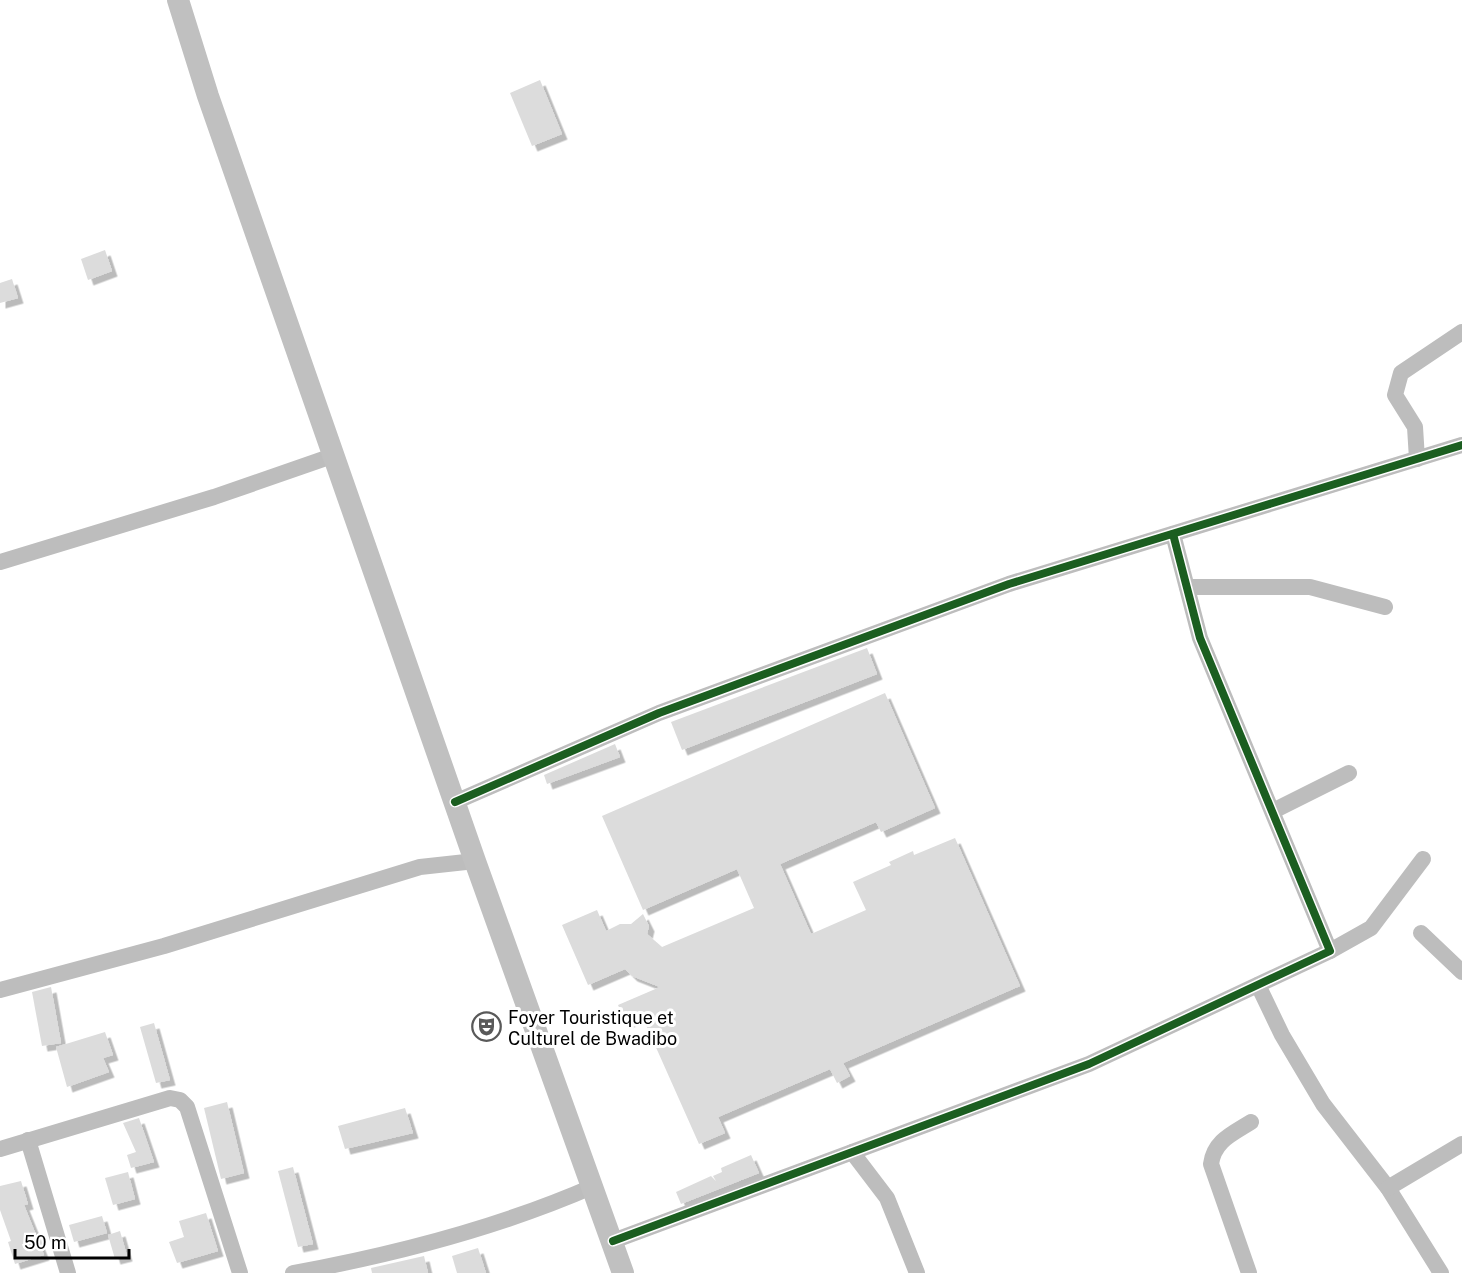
<svg xmlns="http://www.w3.org/2000/svg" width="1462" height="1273" font-family="'Public Sans',sans-serif">
	<defs>
		<filter id="shadow"><feDropShadow dx="5.5" dy="5.5" stdDeviation="0" flood-color="#0004"/></filter>
	</defs>
	<rect width="100%" height="100%" fill="#fff"/>
	<g fill="#dcdcdc" filter="url(#shadow)">
		<path d="M540 80 562 134 532 146 510 93Z"/>
		<path d="M105 250 112 271 88 280 81 259Z"/>
		<path d="M12 279 18 298 0 303V283Z"/>
		<path d="M867 648 877 674 682 750 671 722Z"/>
		<path d="M885 693 935 808 881 832 876 822 780 864 811 934 866 910 853 882 891 865 889 862 913 851 914 855 955 838 1020 986 843 1063 850 1076 837 1083 830 1069 718 1117 725 1133 699 1144 642 1016 626 1023 618 1005 660 987 632 976 625 969 588 985 562 925 597 910 606 931 620 924H631L643 914 649 926 647 934 662 947 754 908 737 869 643 910 602 816Z"/>
		<path d="M615 744 620 757 547 784 544 775Z"/>
		<path d="M51 987 61 1043 42 1046 32 992Z"/>
		<path d="M154 1023 170 1080 156 1083 140 1027Z"/>
		<path d="M105 1032 113 1055 103 1058 109 1072 67 1087 56 1047Z"/>
		<path d="M227 1102 244 1173 221 1179 204 1108Z"/>
		<path d="M405 1108 413 1133 345 1149 338 1126Z"/>
		<path d="M139 1118 154 1162 131 1168 127 1155 136 1152 123 1123Z"/>
		<path d="M751 1155 759 1173 681 1204 676 1192 711 1176 716 1181 713 1176 722 1172 721 1168Z"/>
		<path d="M293 1167 313 1244 298 1247 278 1171Z"/>
		<path d="M128 1172 135 1199 113 1205 105 1178Z"/>
		<path d="M21 1181 28 1204 24 1205 44 1255 15 1264 8 1242 11 1241 0 1210V1186Z"/>
		<path d="M206 1213 218 1251 177 1263 169 1242 184 1237 179 1221Z"/>
		<path d="M102 1216 107 1233 74 1242 69 1225Z"/>
		<path d="M120 1231 127 1256 115 1259 108 1235Z"/>
		<path d="M478 1248 486 1273H457L452 1256Z"/>
		<path d="M424 1256 428 1273H372L371 1268Z"/>
	</g>
	<g fill="none" stroke-linecap="round" stroke-linejoin="round">
		<g stroke="#bdbdbd" stroke-width="16">
			<path d="M1417 459 1415 427 1395 395 1401 373 1462 332"/>
			<path d="M0 562 214 497 335 455"/>
			<path d="M1187 587H1310L1385 607"/>
			<path d="M455 802 659 713 1009 584 1462 445"/>
			<path d="M1273 811 1349 773"/>
			<path d="M1421 933 1462 972"/>
			<path d="M1330 951 1371 928 1423 859"/>
			<path d="M1258 985 1282 1035 1323 1104 1388 1188 1441 1273"/>
			<path d="M0 990 164 946 420 867 475 861"/>
			<path d="M28 1140 68 1273"/>
			<path d="M0 1149 170 1098 180 1100 187 1107 240 1273"/>
			<path d="M852 1152 887 1198 917 1273"/>
			<path d="M1388 1188 1462 1144"/>
			<path d="M613 1241 1089 1064 1330 951 1200 638 1173 534"/>
			<path d="M293 1273C397 1254 498 1228 594 1186"/>
			<path d="M1249 1273 1211 1164C1214 1141 1232 1134 1251 1122"/>
		</g>
		<path stroke="#c0c0c0" stroke-width="22" d="M178 0 208 96 475 861 623 1273"/>
		<defs>
			<g id="cycleway">
				<path d="M455 802 659 713 1009 584 1462 445"/>
				<path d="M613 1241 1089 1064 1330 951 1200 638 1173 534"/>
			</g>
		</defs>
		<use href="#cycleway" stroke="#fff" stroke-width="11"/>
		<use href="#cycleway" stroke="#1b5e20" stroke-width="8"/>
	</g>
	<defs>
		<symbol id="theatre-ring" viewBox="-11 -11 22 22"><circle r="9.5" fill="#fff" stroke="#595959" stroke-width="1.5"/><path d="M-5-5.5Q0-4 5-5.5V0Q5 5 0 6Q-5 5-5 0ZM-3.3-2.5H-1v1.5H-3.3ZM1-2.5H3.3v1.5H1ZM-2.8 1Q0 5.5 2.8 1Z" fill="#595959"/></symbol>
	</defs>
	<g fill-rule="evenodd">
		<use href="#theatre-ring" x="470" y="1010" width="33" height="33"/>
	</g>
	<g text-anchor="middle" dominant-baseline="central" stroke-width="6" stroke-linejoin="round" paint-order="stroke">
		<g font-size="18" fill="#000" stroke="#fff" text-anchor="start">
			<text x="508" y="1017">Foyer Touristique et<tspan x="508" dy="21">Culturel de Bwadibo</tspan></text>
		</g>
	</g>
	<path d="M15 1249v9h114v-9" fill="none" stroke="#000000" stroke-width="3"/>
	<text x="24" y="1249" font-size="18" fill="#000000" stroke="#ffffff" stroke-width="4.5" paint-order="stroke">50 m</text>
</svg>
